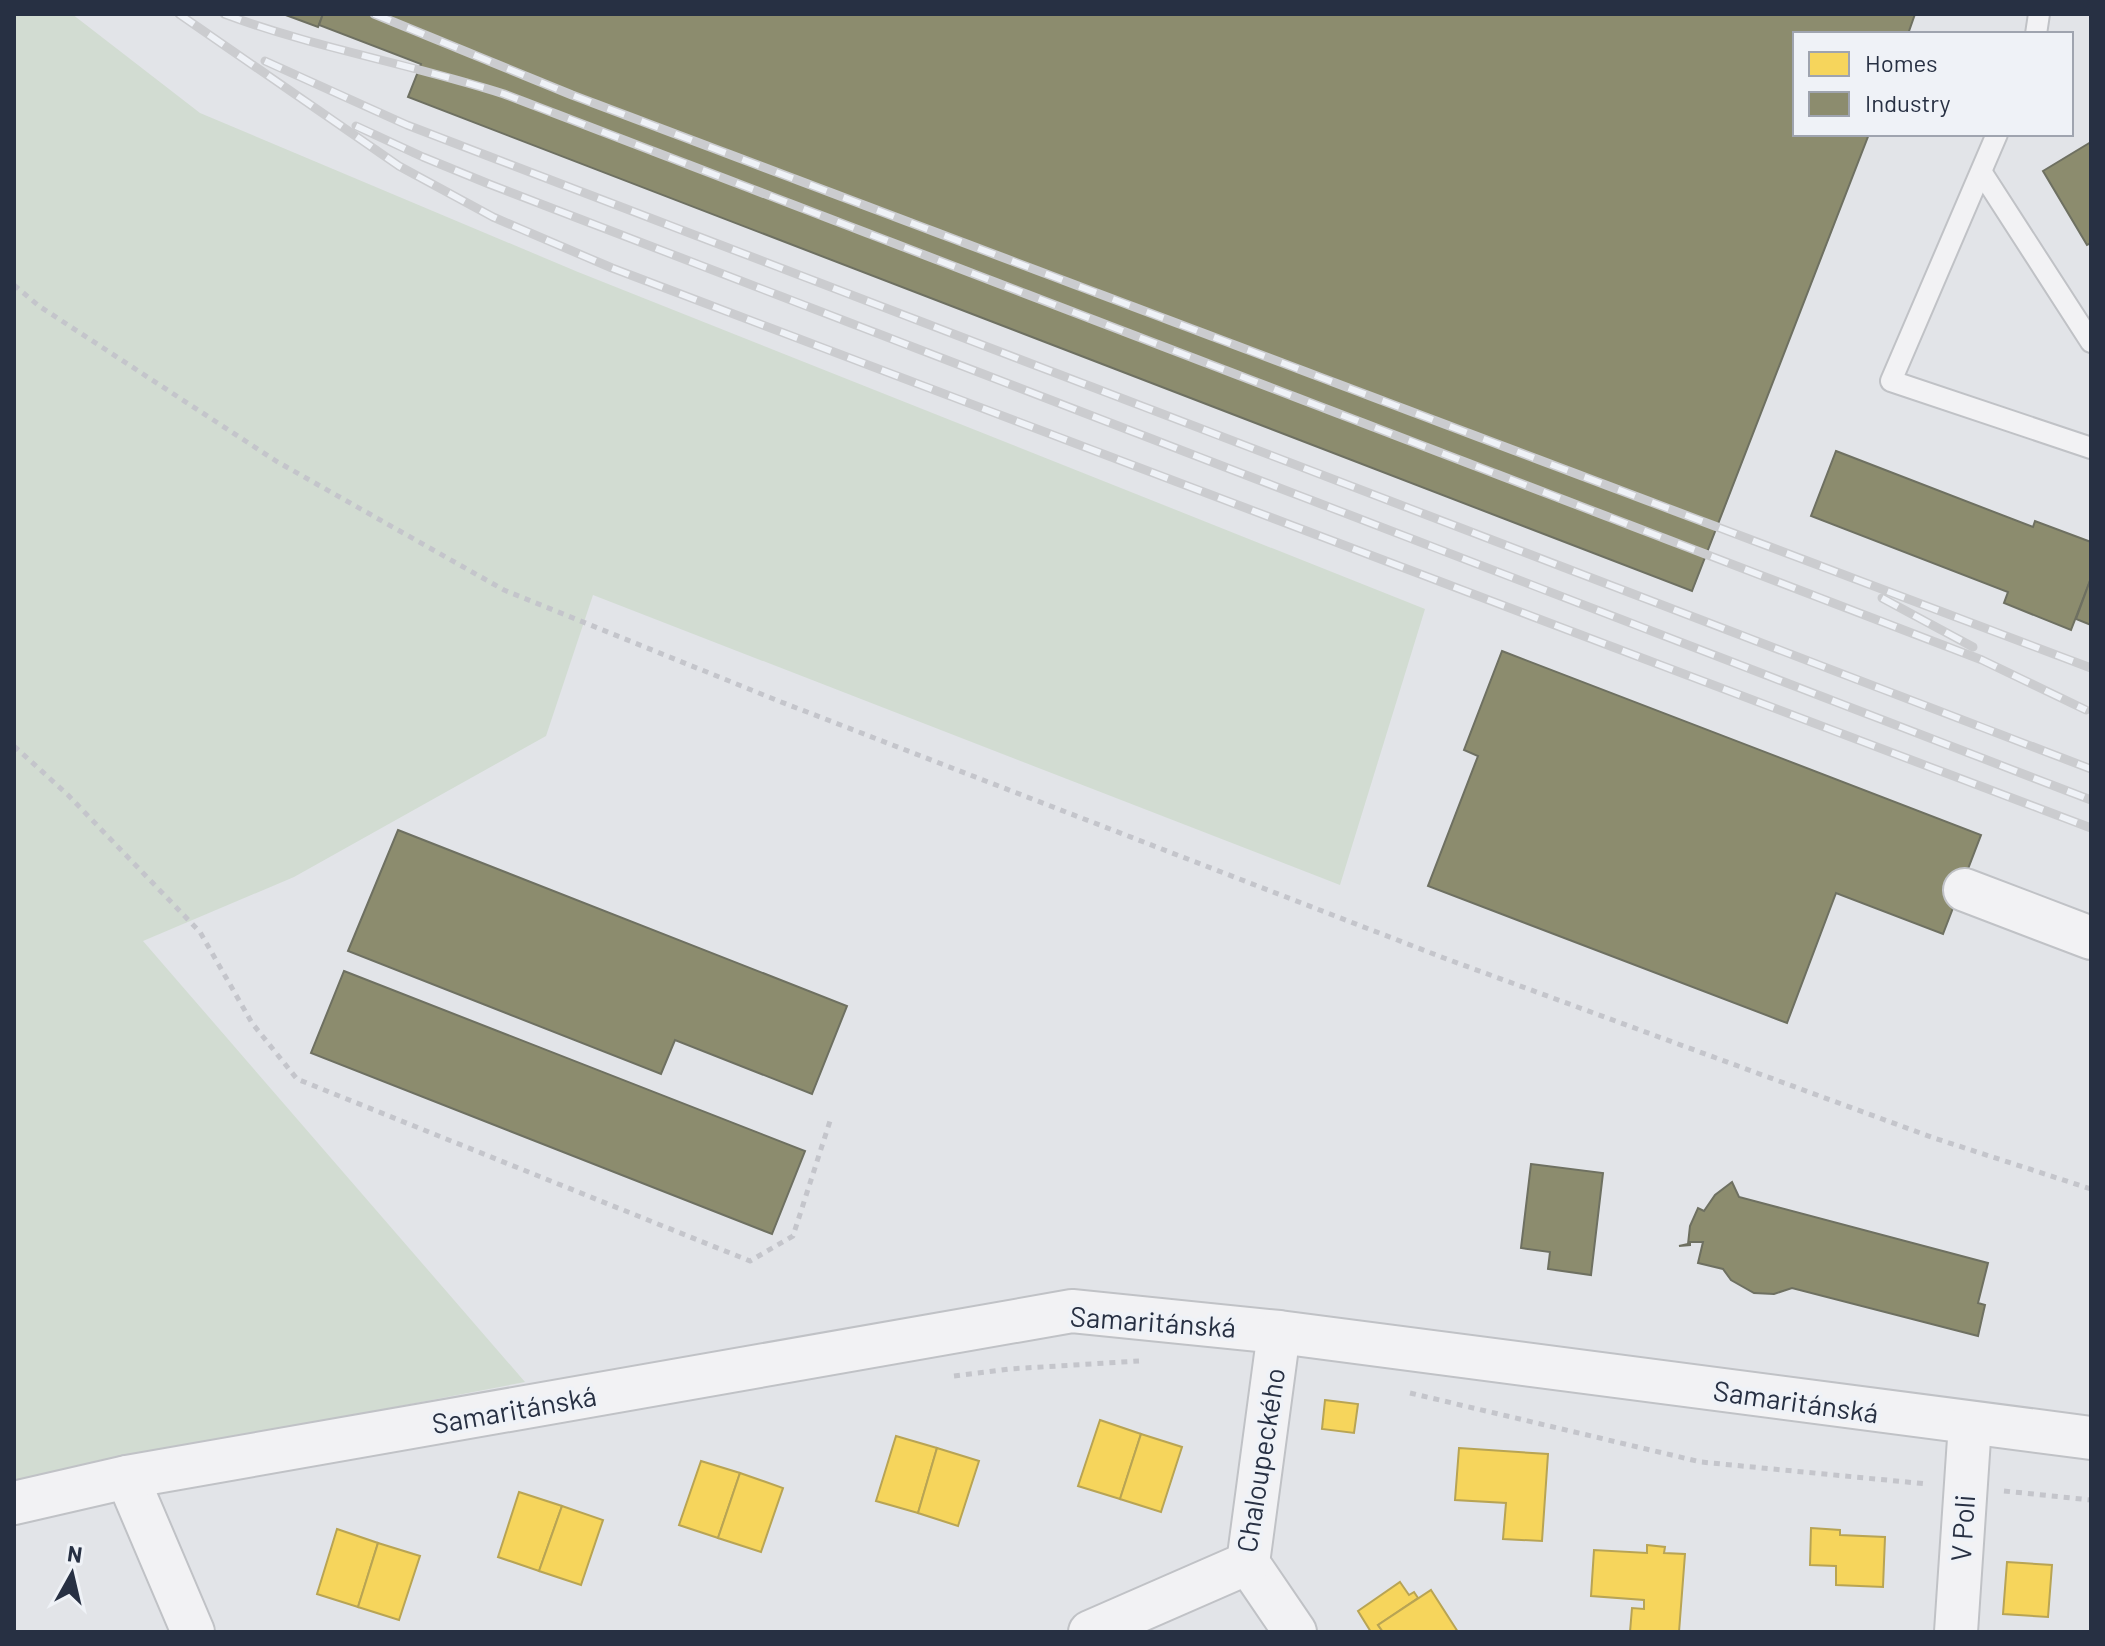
<svg xmlns="http://www.w3.org/2000/svg" width="2105" height="1646" font-family="Barlow,sans-serif">
	<rect width="100%" height="100%" fill="#e2e4e8"/>
	<path fill="#d2dcd2" d="M14 14H72L200 113 578 272 1425 609 1340 885 593 595 546 736 294 877 143 941 525 1382 14 1480Z"/>
	<g fill="#f6d55c" stroke="#b8a454" stroke-width="2">
		<path d="M1325 1400 1358 1404 1354 1433 1322 1429Z"/>
		<path d="M1100 1420 1141 1434 1120 1499 1078 1486Z"/>
		<path d="M1141 1434 1182 1447 1161 1512 1120 1499Z"/>
		<path d="M896 1436 937 1448 918 1513 876 1501Z"/>
		<path d="M937 1448 979 1461 958 1526 918 1513Z"/>
		<path d="M1459 1448 1548 1454 1542 1541 1503 1539 1506 1503 1455 1500Z"/>
		<path d="M701 1461 740 1473 718 1538 679 1525Z"/>
		<path d="M740 1473 783 1488 761 1552 718 1538Z"/>
		<path d="M519 1492 562 1506 539 1571 498 1557Z"/>
		<path d="M562 1506 603 1520 581 1585 539 1571Z"/>
		<path d="M1811 1528 1840 1530V1535L1885 1537 1883 1587 1836 1585V1566L1810 1565Z"/>
		<path d="M337 1529 378 1543 358 1607 317 1594Z"/>
		<path d="M378 1543 420 1556 399 1620 358 1607Z"/>
		<path d="M1647 1545 1665 1547 1664 1553 1685 1554 1679 1632H1630L1632 1608 1644 1609V1600L1591 1596 1594 1550 1647 1553Z"/>
		<path d="M2007 1562 2052 1565 2048 1617 2003 1614Z"/>
		<path d="M1400 1582 1409 1595 1414 1592 1418 1598 1378 1625 1383 1632H1371L1358 1611Z"/>
		<path d="M1431 1590 1458 1632H1383L1378 1625Z"/>
	</g>
	<g fill="#8c8c6e" stroke="#6e7061" stroke-width="2">
		<path d="M283 14H323L318 27Z"/>
		<path d="M323 14H1915L1908 34H1795V134H1869L1692 591 408 97 421 64 319 25Z"/>
		<path d="M2091 142V243L2087 245 2043 171Z"/>
		<path d="M1836 451 2033 527 2035 521 2091 542V578L2071 630 2004 603 2008 592 1811 516Z"/>
		<path d="M2091 578V625L2076 619Z"/>
		<path d="M1502 651 1981 835 1943 934 1836 893 1787 1023 1428 886 1478 756 1464 750Z"/>
		<path d="M398 830 847 1006 812 1094 675 1040 661 1074 348 951Z"/>
		<path d="M344 971 805 1151 772 1234 311 1053Z"/>
		<path d="M1531 1164 1603 1173 1591 1275 1548 1269 1550 1252 1521 1248Z"/>
		<path d="M1732 1182 1739 1197 1988 1263 1978 1303 1985 1305 1978 1336 1792 1288 1774 1294 1754 1293 1731 1280 1723 1269 1698 1263 1703 1242H1690V1245L1679 1246 1688 1244 1690 1226 1698 1208 1704 1211 1715 1195Z"/>
	</g>
	<g fill="none" stroke-linecap="round" stroke-linejoin="round">
		<defs>
			<g id="service">
				<path d="M2036 34 2039 14"/>
				<path d="M1997 134 1891 381 2091 448"/>
				<path d="M1982 173 2091 342"/>
			</g>
			<g id="minor">
				<path d="M1965 890 2091 938"/>
				<path d="M127 1477 193 1632"/>
				<path d="M14 1503 127 1477 1072 1311 1279 1332 2091 1438"/>
				<path d="M1248 1563 1295 1632"/>
				<path d="M1090 1632 1248 1563 1279 1332"/>
				<path d="M1956 1632 1970 1424"/>
			</g>
		</defs>
		<use href="#service" stroke="#c0c2c6" stroke-width="24"/>
		<use href="#minor" stroke="#c0c2c6" stroke-width="46"/>
		<g stroke="#c4c5cb" stroke-width="5" stroke-dasharray="6 6" stroke-linecap="butt">
			<path d="M14 285 39 306 276 461 504 590 776 700 1444 958 1934 1138 2091 1189"/>
			<path d="M14 746 68 795 200 932 252 1023 297 1079 750 1261 793 1236 830 1121"/>
			<path d="M954 1376 1009 1369 1139 1361"/>
			<path d="M1410 1393 1701 1462 1927 1484"/>
			<path d="M2004 1491 2091 1500"/>
		</g>
		<use href="#service" stroke="#f2f2f4" stroke-width="20"/>
		<use href="#minor" stroke="#f2f2f4" stroke-width="42"/>
		<defs>
			<g id="rail">
				<path d="M179 14 399 166 493 217 612 268 2091 828"/>
				<path d="M224 14C315 48 411 64 504 94L1982 660 2086 710"/>
				<path d="M374 14 572 95 2091 668"/>
				<path d="M265 61 407 125 2091 769"/>
				<path d="M356 126 423 157 489 184 2091 800"/>
				<path d="M1882 598 1973 647"/>
			</g>
		</defs>
		<use href="#rail" stroke="#cbcccf" stroke-width="9"/>
		<use href="#rail" stroke="#eff2f7" stroke-width="6" stroke-dasharray="18" stroke-linecap="butt"/>
	</g>
	<g text-anchor="middle" dominant-baseline="central" stroke-width="8" stroke-linejoin="round" paint-order="stroke">
		<g font-size="28" fill="#273043" stroke="#eff2f7">
			<text transform="translate(1153 1321) rotate(4)">Samaritánská</text>
			<text transform="translate(1796 1401) rotate(8)">Samaritánská</text>
			<text transform="translate(514 1409) rotate(-10)">Samaritánská</text>
			<text transform="translate(1260 1460) rotate(-81)">Chaloupeckého</text>
			<text transform="translate(1962 1528) rotate(-86)">V Poli</text>
		</g>
	</g>
	<rect width="2105" height="1646" fill="none" stroke="#273043" stroke-width="32"/>
	<rect x="1793" y="32" width="280" height="104" fill="#eff2f7" stroke="#9fa4af" stroke-width="2"/>
	<rect x="1809" y="52" width="40" height="24" fill="#f6d55c" stroke="#9fa4af" stroke-width="2"/>
	<text x="1865" y="72" font-size="24" fill="#273043">Homes</text>
	<rect x="1809" y="92" width="40" height="24" fill="#8c8c6e" stroke="#9fa4af" stroke-width="2"/>
	<text x="1865" y="112" font-size="24" fill="#273043">Industry</text>
	<g transform="translate(72 1574) rotate(8)" stroke="#eff2f7" stroke-width="6" paint-order="stroke">
	<path d="M0-6L14 30L0 20L-14 30Z" fill="#273043"/>
	<text y="-12" font-size="22" font-weight="bold" text-anchor="middle" fill="#273043">N</text>
	</g>
</svg>
